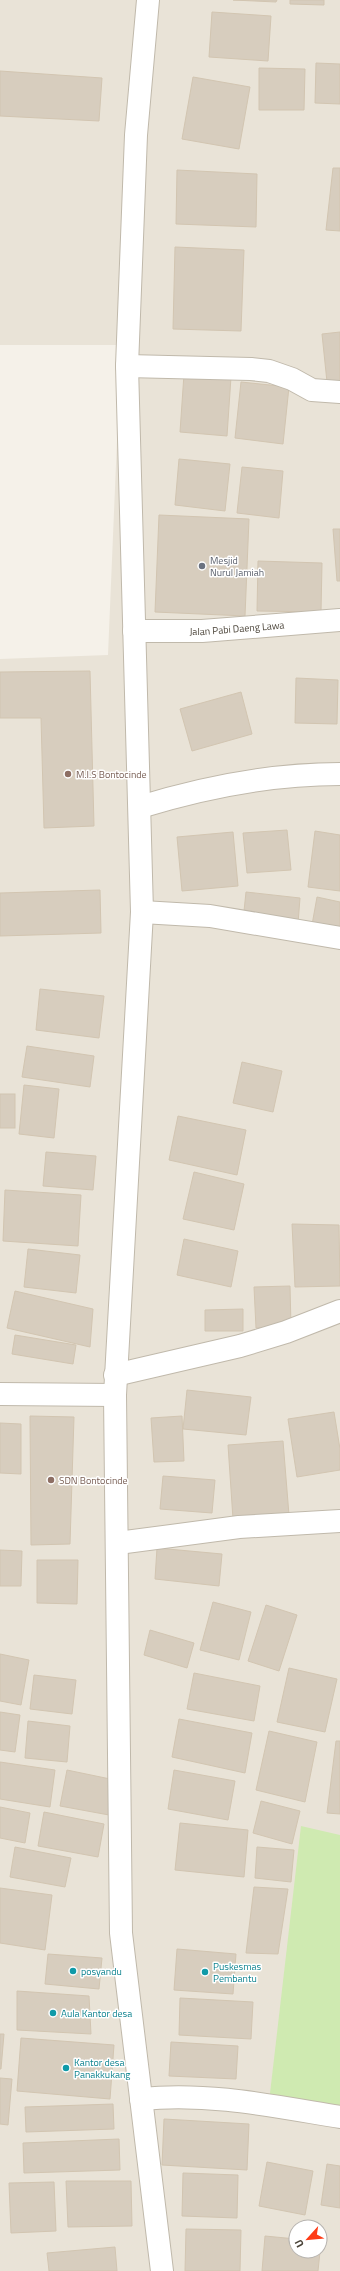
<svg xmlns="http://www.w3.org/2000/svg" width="340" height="2271" font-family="'Titillium Web',sans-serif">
	<rect width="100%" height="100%" fill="#f5f1e9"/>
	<path fill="#e9e3d7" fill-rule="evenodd" d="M0 0H340V2271H0V659L108 655 121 345H0ZM296 2227H320V2251H296Z"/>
	<path fill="#cfeab1" d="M301 1826 340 1835V2115L269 2102Z"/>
	<g fill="#d7cdbe" stroke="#d2c5b1">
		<path d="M233 0H277L276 2Z"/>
		<path d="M290 0H324V5L290 4Z"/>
		<path d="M212 12 271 16 268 61 209 57Z"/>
		<path d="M316 63 340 64V104L315 103Z"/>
		<path d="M259 68 305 69 304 110H259Z"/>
		<path d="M0 71 102 78 99 121 0 116Z"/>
		<path d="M193 77 250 87 239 149 182 139Z"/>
		<path d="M333 168H340V231L326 230Z"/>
		<path d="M177 170 257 174 256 227 176 224Z"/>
		<path d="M175 247 244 250 241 331 173 329Z"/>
		<path d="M340 332V381L327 382 322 334Z"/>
		<path d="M184 374 231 377 227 436 180 432Z"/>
		<path d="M241 382 289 387 283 444 235 438Z"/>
		<path d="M179 459 230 464 225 511 175 505Z"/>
		<path d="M242 467 283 471 279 518 237 513Z"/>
		<path d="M159 515 249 519 245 616 155 612Z"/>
		<path d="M333 529H340V581H337Z"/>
		<path d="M258 561 322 563 321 612 257 611Z"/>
		<path d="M90 671 94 826 44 828 41 718H0V672Z"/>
		<path d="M296 678 338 680 337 724 295 723Z"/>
		<path d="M241 692 252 734 192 751 180 709Z"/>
		<path d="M287 830 291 870 247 873 243 833Z"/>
		<path d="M315 831 340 835V891L308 887Z"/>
		<path d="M233 832 238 886 182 891 177 837Z"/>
		<path d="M100 890 101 933 0 936V893Z"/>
		<path d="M246 892 300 898 297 936 242 930Z"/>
		<path d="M317 897 340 902V942L310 936Z"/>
		<path d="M40 989 104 996 99 1038 36 1030Z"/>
		<path d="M27 1046 94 1056 90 1087 22 1077Z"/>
		<path d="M242 1062 282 1071 273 1112 233 1103Z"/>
		<path d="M24 1085 59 1089 54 1138 19 1134Z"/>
		<rect x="0" y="1094" width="15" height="34"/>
		<path d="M178 1116 246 1130 237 1175 169 1160Z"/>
		<path d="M46 1152 96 1156 93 1190 43 1186Z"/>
		<path d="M194 1172 244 1184 234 1230 183 1219Z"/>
		<path d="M5 1190 81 1195 78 1246 3 1241Z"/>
		<path d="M292 1224 339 1225 340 1286 295 1287Z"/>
		<path d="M184 1239 238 1251 231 1287 177 1275Z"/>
		<path d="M28 1249 80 1255 76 1293 24 1287Z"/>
		<path d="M290 1286 291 1327 256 1328 254 1287Z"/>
		<path d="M15 1291 93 1309 90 1347 7 1328Z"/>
		<path d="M243 1309V1331H205V1310Z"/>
		<path d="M15 1335 76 1345 73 1364 12 1354Z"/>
		<path d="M187 1390 251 1397 246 1435 183 1429Z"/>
		<path d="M334 1412 340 1449V1470L297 1477 288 1419Z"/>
		<path d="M30 1416 74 1417 70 1544 31 1545Z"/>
		<path d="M182 1416 184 1461 154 1462 151 1418Z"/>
		<path d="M0 1423 21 1424V1474L0 1473Z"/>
		<path d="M283 1441 289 1515 233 1519 228 1445Z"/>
		<path d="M163 1476 215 1480 212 1513 160 1509Z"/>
		<path d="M157 1548 222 1554 219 1586 155 1579Z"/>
		<path d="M0 1550 22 1551 21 1586H0Z"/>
		<path d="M37 1560H78L77 1604 37 1603Z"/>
		<path d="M213 1602 251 1612 239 1660 200 1650Z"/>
		<path d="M266 1605 297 1615 279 1671 248 1661Z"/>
		<path d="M150 1630 194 1643 187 1668 144 1655Z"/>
		<path d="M0 1654 29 1660 21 1705 0 1701Z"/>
		<path d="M289 1668 337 1679 325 1732 277 1722Z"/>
		<path d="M194 1673 260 1686 254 1721 187 1709Z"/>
		<path d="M34 1675 76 1680 72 1714 30 1709Z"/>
		<path d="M0 1712 20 1715 15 1752 0 1750Z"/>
		<path d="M179 1719 252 1733 245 1773 172 1757Z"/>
		<path d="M28 1721 70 1726 67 1762 25 1758Z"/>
		<path d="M269 1731 317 1742 305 1802 256 1790Z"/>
		<path d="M336 1741H340V1814L327 1813Z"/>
		<path d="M0 1762 55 1770 50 1807 0 1799Z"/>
		<path d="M67 1770 115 1780 109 1815 60 1806Z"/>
		<path d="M174 1770 235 1781 228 1820 168 1809Z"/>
		<path d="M261 1801 300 1811 292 1844 253 1833Z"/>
		<path d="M0 1807 30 1813 25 1843 0 1838Z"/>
		<path d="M44 1812 104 1824 98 1857 38 1846Z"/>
		<path d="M180 1823 248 1830 244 1877 175 1870Z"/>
		<path d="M15 1847 71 1858 65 1887 10 1877Z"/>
		<path d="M257 1847 294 1850 291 1882 255 1878Z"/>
		<path d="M254 1887 288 1889 278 1954 246 1953Z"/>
		<path d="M0 1888 52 1895 45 1950 0 1943Z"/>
		<path d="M177 1949 236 1954 233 1994 174 1990Z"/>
		<path d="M48 1954 102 1958 99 1989 45 1984Z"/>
		<path d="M17 1991 89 1996 91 2034 17 2030Z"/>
		<path d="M180 1998 253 2002 251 2039 179 2035Z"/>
		<path d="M0 2034H4L1 2069H0Z"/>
		<path d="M21 2038 114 2045 110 2099 17 2091Z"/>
		<path d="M171 2042 238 2046 236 2079 169 2076Z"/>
		<path d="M0 2078 12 2079 8 2125 0 2124Z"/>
		<path d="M113 2104 114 2129 26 2132 25 2107Z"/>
		<path d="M164 2119 249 2124 247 2170 162 2165Z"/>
		<path d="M119 2139 120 2170 24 2173 23 2143Z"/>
		<path d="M267 2162 313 2171 305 2215 259 2206Z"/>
		<path d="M327 2164 340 2166V2208L321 2205Z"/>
		<path d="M183 2173 238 2175 237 2218 182 2216Z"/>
		<path d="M66 2181H131L132 2226 68 2227Z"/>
		<path d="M54 2182 56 2231 11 2233 9 2183Z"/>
		<path d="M186 2229 241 2230 240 2271H185Z"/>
		<path d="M265 2236 296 2239V2251H320L321 2242 318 2271H262Z"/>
		<path d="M115 2247 117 2271H49L47 2253Z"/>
	</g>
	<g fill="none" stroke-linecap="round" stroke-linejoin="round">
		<defs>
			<g id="street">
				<path d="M148 0 136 135 127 366 142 912 115 1395 121 1933 162 2271"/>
				<path d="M127 366 251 369 269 371 292 379 312 390 340 392"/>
				<path id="s1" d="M134 631H202L340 620"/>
				<path d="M140 807C205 787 272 774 340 774"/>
				<path d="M142 912 210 916 340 938"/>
				<path d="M115 1375 240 1346 286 1332 340 1311"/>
				<path d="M0 1394 115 1395"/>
				<path d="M118 1543 239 1527 340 1521"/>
				<path d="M141 2099C209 2092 273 2106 340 2117"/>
			</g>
		</defs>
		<use href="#street" stroke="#c0b9ab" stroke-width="24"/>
		<use href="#street" stroke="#fff" stroke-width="22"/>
	</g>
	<circle fill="#6b7280" stroke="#fff" stroke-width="1.5" cx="202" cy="566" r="4"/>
	<g fill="#8d6e63" stroke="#fff" stroke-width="1.5">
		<circle cx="68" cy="774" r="4"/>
		<circle cx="51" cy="1480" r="4"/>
	</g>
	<g fill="#0f9aa8" stroke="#fff" stroke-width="1.5">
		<circle cx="73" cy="1971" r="4"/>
		<circle cx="205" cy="1972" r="4"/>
		<circle cx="53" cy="2013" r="4"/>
		<circle cx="66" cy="2068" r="4"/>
	</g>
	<g text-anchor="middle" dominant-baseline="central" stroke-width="3" stroke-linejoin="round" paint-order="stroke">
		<g font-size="10" fill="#5b616d" stroke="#fff" text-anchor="start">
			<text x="210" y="560">Mesjid<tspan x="210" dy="12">Nurul Jamiah</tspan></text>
		</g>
		<g font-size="10" fill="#494237" stroke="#fff">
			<text stroke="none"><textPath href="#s1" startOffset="103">Jalan Pabi Daeng Lawa</textPath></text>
		</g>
		<g font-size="10" fill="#785e54" stroke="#fff" text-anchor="start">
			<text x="76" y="774">M.I.S Bontocinde</text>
			<text x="59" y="1480">SDN Bontocinde</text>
		</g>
		<g font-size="10" fill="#0d838f" stroke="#fff" text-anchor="start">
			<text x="213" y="1966">Puskesmas<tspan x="213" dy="12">Pembantu</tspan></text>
			<text x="81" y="1971">posyandu</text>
			<text x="61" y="2013">Aula Kantor desa</text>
			<text x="74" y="2062">Kantor desa<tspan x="74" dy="12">Panakkukang</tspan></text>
		</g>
	</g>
	<g transform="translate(308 2239) rotate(243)"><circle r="19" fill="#ffffff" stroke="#b6b3af"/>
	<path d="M0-3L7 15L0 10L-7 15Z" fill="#fe3b16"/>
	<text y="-6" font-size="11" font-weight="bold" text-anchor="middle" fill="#494237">U</text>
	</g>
</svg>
